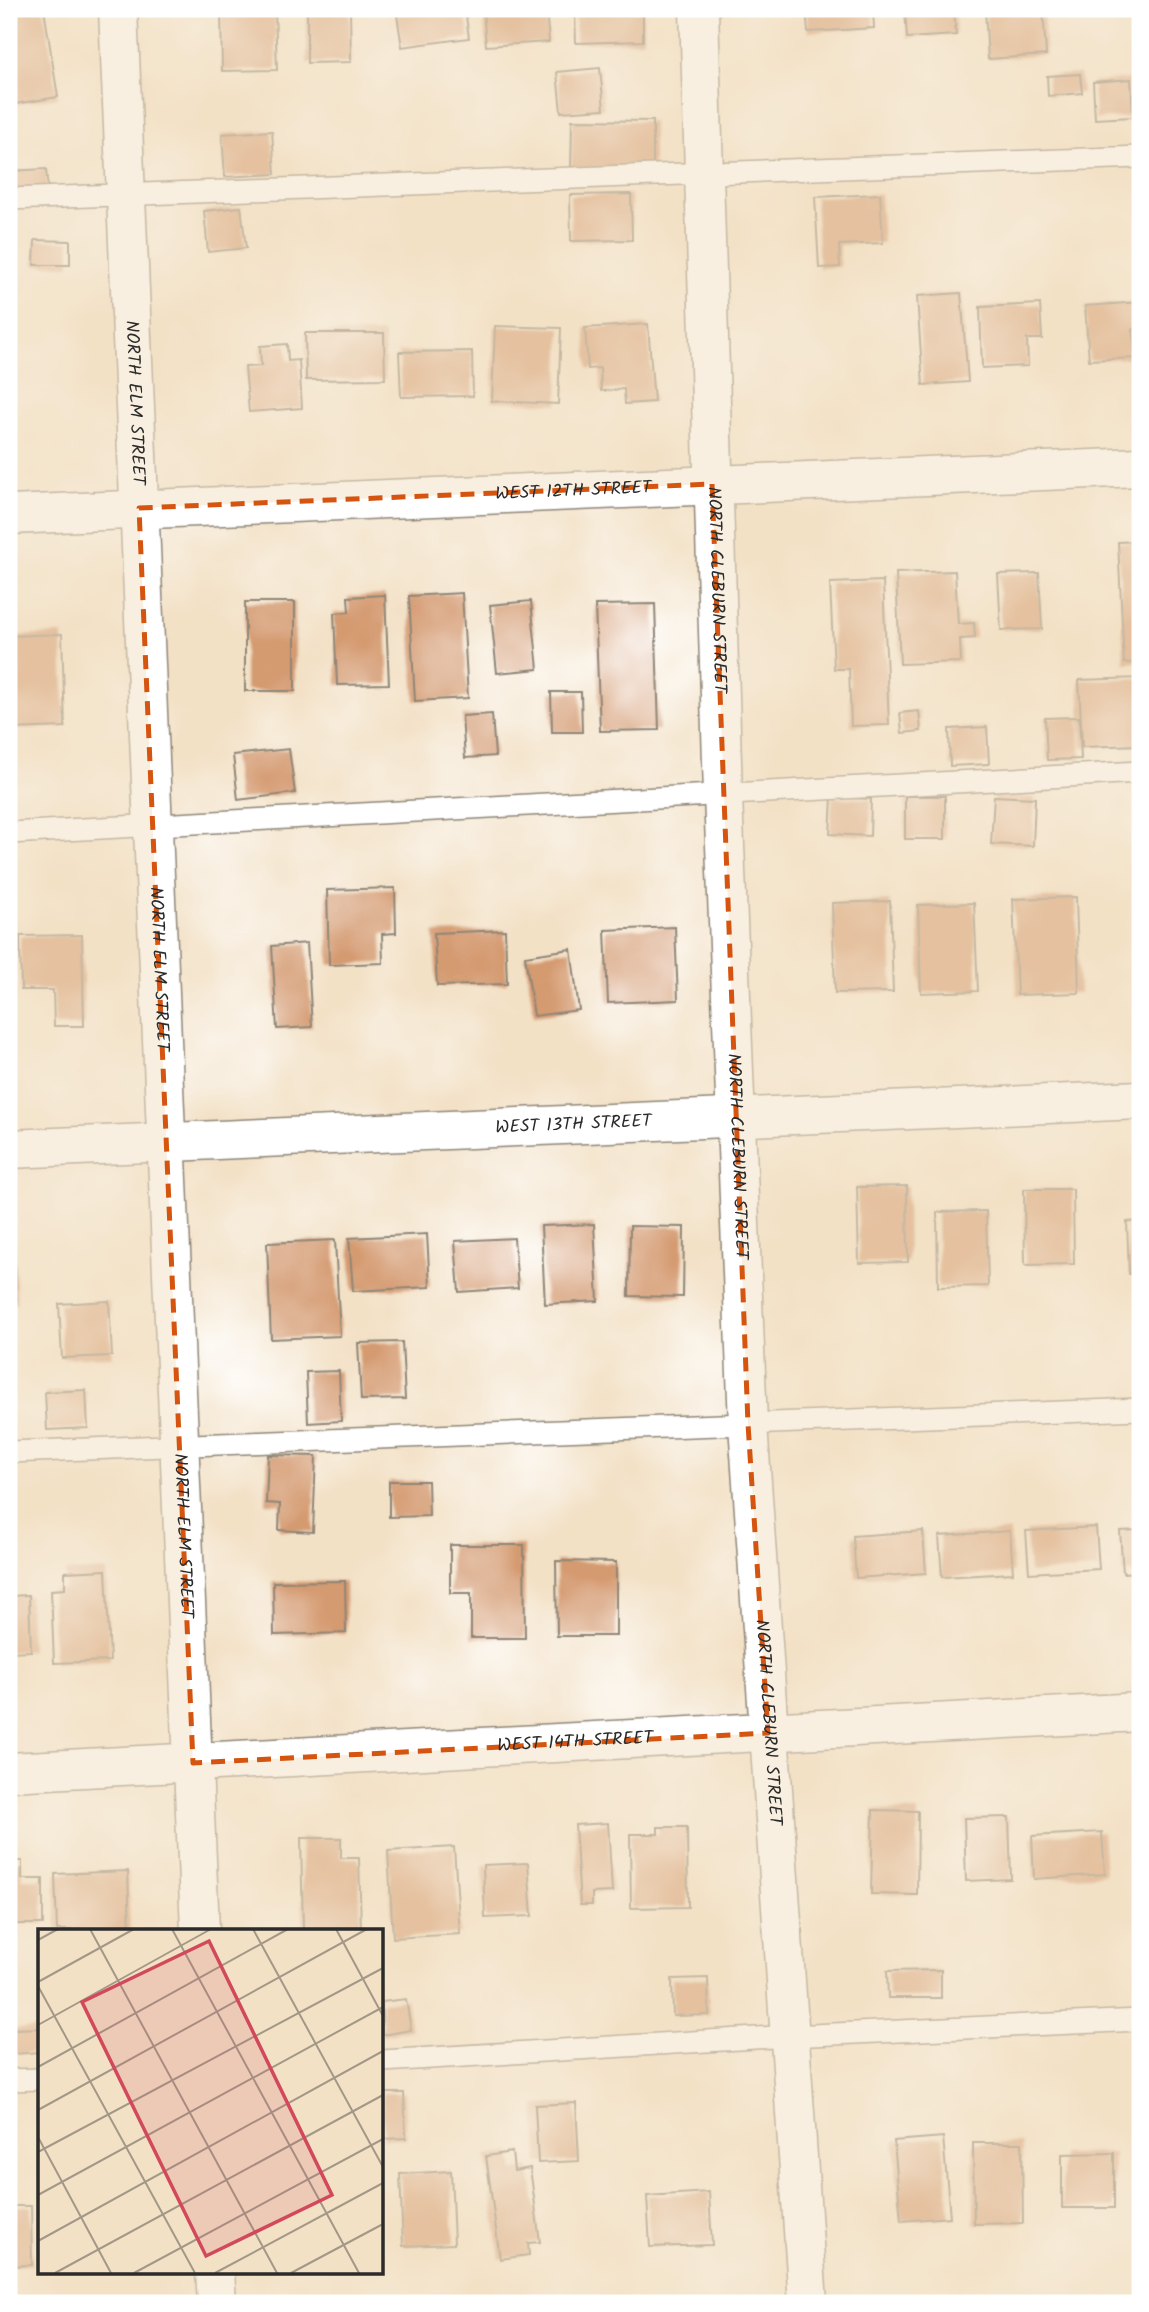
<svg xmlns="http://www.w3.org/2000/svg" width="1149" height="2312" font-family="Kalam,sans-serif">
	<rect width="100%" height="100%" fill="#fff"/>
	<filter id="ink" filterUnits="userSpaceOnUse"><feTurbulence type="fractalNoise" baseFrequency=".0143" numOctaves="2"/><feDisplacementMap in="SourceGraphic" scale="14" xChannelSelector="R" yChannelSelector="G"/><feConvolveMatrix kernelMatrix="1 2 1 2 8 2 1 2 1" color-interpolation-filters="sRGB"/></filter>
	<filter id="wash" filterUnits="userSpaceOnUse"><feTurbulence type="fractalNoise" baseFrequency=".00686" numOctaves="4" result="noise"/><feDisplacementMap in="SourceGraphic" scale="28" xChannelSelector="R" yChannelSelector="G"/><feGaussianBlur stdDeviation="1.57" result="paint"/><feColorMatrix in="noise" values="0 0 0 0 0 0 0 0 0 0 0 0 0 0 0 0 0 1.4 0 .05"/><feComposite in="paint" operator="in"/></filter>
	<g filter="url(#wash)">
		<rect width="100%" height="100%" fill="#f3e1c6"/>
		<g id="blocks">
			<g fill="#d49a70">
				<path d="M24 9H44L58 97 9 105V11Z"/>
				<path d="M221 9H275L277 70 222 71Z"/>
				<path d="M307 9H350L351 62 307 63Z"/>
				<path d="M396 9H465L469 38 402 47Z"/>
				<path d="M483 9H546L549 42 486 46Z"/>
				<path d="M575 9H643V41L576 43Z"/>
				<path d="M806 9H873L874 28 808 32Z"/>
				<path d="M905 9H954L956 35 907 38Z"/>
				<path d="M985 9H1043L1046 55 988 59Z"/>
				<path d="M600 68 604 109 561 112 557 72Z"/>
				<path d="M1080 74 1082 93 1048 96 1047 76Z"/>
				<path d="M1131 79 1133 117 1095 119 1093 82Z"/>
				<path d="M572 120 653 121V168H571Z"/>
				<path d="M272 131 275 174 225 177 222 134Z"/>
				<path d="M46 169 48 191 11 193 9 171Z"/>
				<path d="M631 194 632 240 571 241 570 195Z"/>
				<path d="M880 194 883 243 839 245 840 267 819 268 815 197Z"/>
				<path d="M241 207 246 248 208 252 204 211Z"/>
				<path d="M35 240 70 241V265H34Z"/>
				<path d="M961 293 968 382 923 385 917 296Z"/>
				<path d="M1140 302V328L1133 329 1135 358 1089 360 1085 306Z"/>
				<path d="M1040 304 1042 339H1027L1028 366 982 368 980 307Z"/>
				<path d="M648 324 654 402 625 404 624 389 601 391 600 368 588 369 585 328Z"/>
				<path d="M495 326 561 328 558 404 492 401Z"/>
				<path d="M305 333H384L385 379 306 380Z"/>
				<path d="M287 344 288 361 299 360 302 408 249 412 245 367 261 366 260 346Z"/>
				<path d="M472 351 473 396 401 397 399 352Z"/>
				<path d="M1140 541V662L1124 663 1118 542Z"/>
				<path d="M955 571 958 624 974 623 975 638 960 639 961 662 900 664 896 573Z"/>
				<path d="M1039 573 1042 629 1001 630 998 574Z"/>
				<path d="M883 581 889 725 851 726 849 669H834L830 583Z"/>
				<path d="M462 593 468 698 415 701 409 596Z"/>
				<path d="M385 595 389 684 337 685 334 613 349 612 348 597Z"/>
				<path d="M531 601 538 669 497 673 490 605Z"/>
				<rect x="245" y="602" width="50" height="89"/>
				<path d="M655 604 659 730 600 731 595 605Z"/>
				<path d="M62 634 65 727 9 729V636Z"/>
				<path d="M1140 678V745L1082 747 1079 680Z"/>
				<path d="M551 692H581L582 732H552Z"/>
				<path d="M919 711 921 731 902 733 900 713Z"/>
				<path d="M492 714 495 756 465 758 462 716Z"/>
				<path d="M1079 717 1081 759 1047 760 1045 718Z"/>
				<path d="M987 727 989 764 950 766 949 729Z"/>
				<path d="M289 749 295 793 238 800 233 755Z"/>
				<rect x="905" y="796" width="40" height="43"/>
				<path d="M994 796 1035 798 1033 846 991 844Z"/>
				<path d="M832 797 871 799 870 836 830 834Z"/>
				<path d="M395 888 396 933 382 934 383 963 329 965 327 890Z"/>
				<path d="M1076 897 1079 993 1017 995 1013 899Z"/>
				<path d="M890 901 893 992 835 993 832 903Z"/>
				<path d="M974 903 978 991 921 993 918 905Z"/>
				<path d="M675 927 678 1000 608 1003 605 930Z"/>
				<path d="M505 930 507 984 437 986 434 933Z"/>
				<path d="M82 935 84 1026H54L53 990H21L20 936Z"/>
				<path d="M307 943 312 1027 277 1029 272 946Z"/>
				<path d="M571 949 579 1010 534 1016 525 956Z"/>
				<path d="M907 1186 908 1262 859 1263 857 1187Z"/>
				<path d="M1024 1189H1073L1074 1264 1025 1265Z"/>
				<path d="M986 1211 988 1286 938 1287 937 1212Z"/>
				<path d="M1140 1221V1274H1129L1127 1222Z"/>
				<path d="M594 1224 598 1301 545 1304 541 1226Z"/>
				<path d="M630 1226 684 1227 683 1297 629 1296Z"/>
				<path d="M427 1234 430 1287 353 1291 349 1238Z"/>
				<path d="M514 1238 518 1288 459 1292 455 1241Z"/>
				<path d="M335 1240 340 1336 271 1339 267 1243Z"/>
				<path d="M9 1241H14L17 1304H9Z"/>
				<path d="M109 1301 112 1356 62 1358 59 1304Z"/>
				<path d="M402 1342 405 1399 361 1400 358 1343Z"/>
				<path d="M339 1371 341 1421 308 1423 306 1372Z"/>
				<path d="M86 1390 88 1428 47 1430 45 1392Z"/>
				<path d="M268 1455 316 1456 313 1532 279 1530 280 1504 266 1503Z"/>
				<path d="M389 1481H428L429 1516 389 1517Z"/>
				<path d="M1096 1527 1099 1569 1029 1573 1026 1531Z"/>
				<path d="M1140 1530V1572L1123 1573 1120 1531Z"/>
				<path d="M923 1531 926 1573 856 1578 853 1536Z"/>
				<path d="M1010 1531 1013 1573 942 1577 939 1536Z"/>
				<path d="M450 1545H524L525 1638H471V1593H450Z"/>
				<path d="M556 1561 616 1562V1636H557Z"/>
				<path d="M106 1570 110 1661 54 1663 51 1590 65 1589V1572Z"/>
				<path d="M345 1581 346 1633 274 1635 273 1582Z"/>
				<path d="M29 1595 31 1651 9 1652V1596Z"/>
				<path d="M873 1810 918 1811 917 1895 871 1894Z"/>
				<path d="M1009 1817 1011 1879 966 1881 964 1818Z"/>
				<path d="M608 1823 612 1892 592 1893V1905H580L575 1825Z"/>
				<path d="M658 1827H687L688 1907 631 1908 630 1834H658Z"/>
				<path d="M1102 1832 1105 1874 1034 1879 1032 1836Z"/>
				<path d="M301 1838H341V1858H359L361 1930H303Z"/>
				<path d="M454 1847 460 1934 393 1938 388 1851Z"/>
				<path d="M9 1861H22V1879H43V1924H9Z"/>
				<path d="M528 1863 532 1916 485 1918 483 1865Z"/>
				<path d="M128 1871 130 1930H57L55 1874Z"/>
				<path d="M941 1970V1998H888L887 1971Z"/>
				<path d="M708 1978 709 2015 673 2016 672 1979Z"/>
				<path d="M406 1999 411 2030 382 2035V2002Z"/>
				<path d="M40 2028V2052L14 2054 13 2029Z"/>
				<path d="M382 2093H404L406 2138 384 2139Z"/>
				<path d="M576 2103 579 2161 538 2163 535 2105Z"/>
				<path d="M943 2137 950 2217 901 2221 894 2141Z"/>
				<path d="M973 2143H1022L1023 2223 974 2224Z"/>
				<path d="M512 2152 514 2171 530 2168 540 2242 528 2243 529 2255 500 2259 486 2156Z"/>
				<path d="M1114 2153V2208H1062V2154Z"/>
				<path d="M451 2171 454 2244 403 2246 400 2174Z"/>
				<path d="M709 2192 712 2245 650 2247 647 2196Z"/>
				<path d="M9 2206H31L32 2265 9 2266Z"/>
			</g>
		</g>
	</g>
	<g filter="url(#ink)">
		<use href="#blocks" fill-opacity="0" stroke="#8f8678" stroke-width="2"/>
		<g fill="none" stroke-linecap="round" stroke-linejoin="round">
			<defs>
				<g id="lane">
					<path d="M9 199 1140 157"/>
					<path d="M9 833 1140 772"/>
					<path d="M9 1452 1140 1409"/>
					<path d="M382 2061 789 2036 1140 2020"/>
					<path d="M9 2080 40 2079"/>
				</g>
				<g id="street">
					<path id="s1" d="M118 9 200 1930"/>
					<path id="s2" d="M699 9 723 795 748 1424 808 2303"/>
					<path id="s3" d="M9 515 1140 467"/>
					<path id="s4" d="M9 1149 1140 1100"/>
					<path id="s5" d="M9 1772 1140 1712"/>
					<path d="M215 2272 217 2303"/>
				</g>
			</defs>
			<use href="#lane" stroke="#8f8678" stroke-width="24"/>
			<use href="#street" stroke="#8f8678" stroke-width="41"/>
			<use href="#lane" stroke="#fff" stroke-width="21"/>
			<use href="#street" stroke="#fff" stroke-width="38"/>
		</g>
	</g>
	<path d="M0 0H1149V2312H0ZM712 484 748 1424 768 1733 193 1763 139 508Z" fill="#f3e1c6" fill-opacity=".55" fill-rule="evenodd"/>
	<path fill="none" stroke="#d5540f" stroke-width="5" stroke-dasharray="14 9" stroke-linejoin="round" d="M712 484 748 1424 768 1733 193 1763 139 508Z"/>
	<g text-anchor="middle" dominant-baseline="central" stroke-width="6" stroke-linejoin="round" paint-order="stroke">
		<g font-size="18" fill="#2b2b2b" stroke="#fff">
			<text stroke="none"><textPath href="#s1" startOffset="394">NORTH ELM STREET</textPath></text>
			<text stroke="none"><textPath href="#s3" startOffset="565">WEST 12TH STREET</textPath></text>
			<text stroke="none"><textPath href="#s2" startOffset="581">NORTH CLEBURN STREET</textPath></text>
			<text stroke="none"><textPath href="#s1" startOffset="961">NORTH ELM STREET</textPath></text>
			<text stroke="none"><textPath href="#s4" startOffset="565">WEST 13TH STREET</textPath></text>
			<text stroke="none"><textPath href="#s2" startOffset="1148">NORTH CLEBURN STREET</textPath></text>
			<text stroke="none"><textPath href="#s1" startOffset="1528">NORTH ELM STREET</textPath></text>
			<text stroke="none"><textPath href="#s2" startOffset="1715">NORTH CLEBURN STREET</textPath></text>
			<text stroke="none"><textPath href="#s5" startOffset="567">WEST 14TH STREET</textPath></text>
		</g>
	</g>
	<g transform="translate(38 1929)">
		<rect width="345" height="345" fill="#f3e1c6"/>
		<path fill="none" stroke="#a39888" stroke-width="2" d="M52 0 239 344M134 0 321 344M215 0 345 238M298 0 345 87M0 11 20 0M0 53 96 0M0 57 157 344M0 96 173 0M0 138 250 0M0 181 329 0M0 208 73 344M0 223 345 39M0 266 345 78M0 312 345 122M17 344 345 166M96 344 345 210M177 344 345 254M253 344 345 295"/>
		<path fill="#d1495b" fill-opacity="0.15" stroke="#d1495b" stroke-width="3.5" d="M171 12 294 266 168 327 44 73Z"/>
		<rect width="345" height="345" fill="none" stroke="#2b2b2b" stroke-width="3.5"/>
	</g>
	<rect width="1149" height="2312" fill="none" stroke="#fff" stroke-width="35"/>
</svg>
